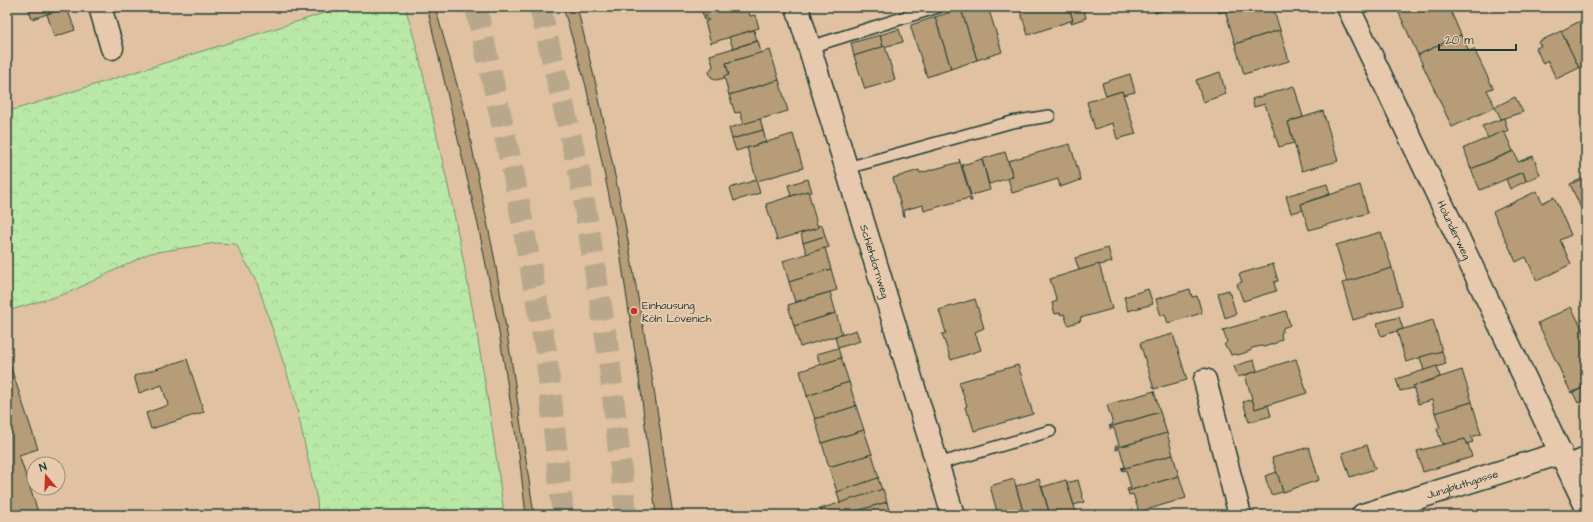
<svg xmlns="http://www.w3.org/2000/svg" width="1593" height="522" font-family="'Architects Daughter',sans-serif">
	<defs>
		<pattern id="forest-crowns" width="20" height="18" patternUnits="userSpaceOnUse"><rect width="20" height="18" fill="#bae9a7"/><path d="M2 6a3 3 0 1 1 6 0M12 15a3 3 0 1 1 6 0" fill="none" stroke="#9fc990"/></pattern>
	</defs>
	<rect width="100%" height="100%" fill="#e0c1a1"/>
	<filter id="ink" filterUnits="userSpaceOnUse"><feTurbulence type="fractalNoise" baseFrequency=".025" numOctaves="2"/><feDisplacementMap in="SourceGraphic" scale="8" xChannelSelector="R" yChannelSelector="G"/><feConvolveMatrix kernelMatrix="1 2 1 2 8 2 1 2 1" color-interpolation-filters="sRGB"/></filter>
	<g filter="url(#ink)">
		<path fill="url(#forest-crowns)" stroke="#6c936e" d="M344 7H405C421 58 431 111 443 163 469 279 489 397 504 515H318L317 500 294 395 258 285 236 244 216 243 150 253 68 293 7 311V112Z"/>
		<g fill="#b69c77" stroke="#1f3d34">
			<path d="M28 7H66V8L32 19Z"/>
			<path d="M132 7H153L134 12Z"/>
			<path d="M427 7H435L465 113 495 261 513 371 534 515H526L519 455 497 320 478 225Z"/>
			<path d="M563 7H577L597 89 625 224 653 383 673 515H656L641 392 618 239 586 86Z"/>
			<path d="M700 7H751L749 12 750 16 755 15 759 28 711 43 705 22 708 21V19L704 20 703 17H707L706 15H703Z"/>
			<path d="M965 7H988L1002 52 977 60 961 9Z"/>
			<path d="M1019 7H1069L1073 20 1028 35Z"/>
			<path d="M1069 7H1083L1086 18 1071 23V21L1073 20Z"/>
			<path d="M1153 7H1173L1155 13Z"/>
			<path d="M1218 7H1236L1219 13Z"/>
			<path d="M1236 7H1273L1280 30 1235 44 1225 10Z"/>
			<path d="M1406 7H1449L1461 35 1418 55 1398 11Z"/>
			<path d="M66 8H67L75 30 54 37 47 14Z"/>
			<path d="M961 9 977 60 951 69 935 17Z"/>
			<path d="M935 17 951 69 927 77 911 28V25Z"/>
			<path d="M1584 19 1586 24V64L1579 68 1561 31Z"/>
			<path d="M899 29 903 42 883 47 880 35Z"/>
			<path d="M754 30 757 41 733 48 729 37Z"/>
			<path d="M1280 30 1289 61 1244 74 1235 44Z"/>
			<path d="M1561 31 1579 68 1556 79 1548 61 1543 64 1536 48 1541 46 1538 42Z"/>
			<path d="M880 35 883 47 854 56 851 43Z"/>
			<path d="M1461 35 1469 51 1474 49 1493 88 1487 90 1495 107 1452 127 1418 55Z"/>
			<path d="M758 41 761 53 726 63 729 75 724 76 725 78 716 80 711 77 709 72 713 66 710 55Z"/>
			<path d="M885 46 895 80 865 89 854 56Z"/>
			<path d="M770 50 779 80 729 95 724 76 729 75 726 63Z"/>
			<path d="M1220 72 1226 94 1203 102 1196 80Z"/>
			<path d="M1130 74 1135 92 1123 95 1122 91 1106 96 1102 83Z"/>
			<path d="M779 80 788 111 744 124 740 112 735 113 729 95Z"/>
			<path d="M1294 86 1303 117 1288 122 1294 143 1279 147 1265 104 1254 107 1252 99Z"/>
			<path d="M1122 91 1136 134 1117 139 1113 123 1095 129 1087 102Z"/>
			<path d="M1515 97 1523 112 1501 119 1495 107Z"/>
			<path d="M1323 111 1338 161 1302 171 1288 122Z"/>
			<path d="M1504 118 1508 131 1505 132 1504 131 1488 138 1482 126Z"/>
			<path d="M760 119 763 130 732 139 729 128Z"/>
			<path d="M763 130 766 142 736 151 732 139Z"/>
			<path d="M1504 131 1513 151 1471 169 1464 148Z"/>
			<path d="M793 134 803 168 757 181 747 148Z"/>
			<path d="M1070 144 1081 180 1060 187 1058 179 1012 193 1008 178 1013 177 1008 161Z"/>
			<path d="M1514 151 1518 162 1533 156 1540 175 1526 181 1523 172 1480 190 1471 169Z"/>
			<path d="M1005 152 1013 177 989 184 982 159Z"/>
			<path d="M959 159 972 201H970L969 198 924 211 923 205 904 210 905 217H904L893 178 919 170 920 173 960 162Z"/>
			<path d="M982 159 990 190 971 195 962 165Z"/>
			<path d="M1523 172 1526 181 1510 189 1506 179Z"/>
			<path d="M1586 177V219L1570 184Z"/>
			<path d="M808 179 812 192 808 193V191L791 196 788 185Z"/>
			<path d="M756 180 760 193 734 201 730 188Z"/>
			<path d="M1327 184 1330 194 1301 204 1303 210 1291 213 1286 196Z"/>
			<path d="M1360 185 1368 213 1309 230 1301 204Z"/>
			<path d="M808 191 818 228 777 240 766 204Z"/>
			<path d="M1537 191 1542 203 1554 197 1571 235 1560 240 1571 264 1537 281 1526 257 1516 262 1493 212Z"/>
			<path d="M822 225 825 236 803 243 801 233 818 228V226Z"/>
			<path d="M1381 232 1392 268 1347 282 1336 245Z"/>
			<path d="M825 236 829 247 807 254 803 243Z"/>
			<path d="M825 248 831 269 789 282 783 261Z"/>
			<path d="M1108 248 1112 262 1079 270 1075 258Z"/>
			<path d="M1099 264 1112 309 1080 318 1081 321 1068 325 1064 314 1061 315 1060 313 1055 314 1052 303 1057 301 1050 279Z"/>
			<path d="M1273 264 1278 281 1274 282 1276 291 1243 301 1237 284 1242 282 1239 274Z"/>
			<path d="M1392 268 1402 305 1353 320 1342 283Z"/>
			<path d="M831 269 837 290 795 302 789 282Z"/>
			<path d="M1148 289 1153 304 1128 311 1124 297Z"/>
			<path d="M1190 289 1192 297 1197 296 1202 313 1168 323 1165 314 1161 316 1156 299Z"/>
			<path d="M1229 290 1236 314 1225 318 1218 293Z"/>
			<path d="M830 292 836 313 794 326 788 305Z"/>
			<path d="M975 299 984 328 975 332 981 350 951 360 942 334 946 333 939 310Z"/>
			<path d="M1571 307 1586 336V386L1571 393 1538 323Z"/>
			<path d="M1286 311 1290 325 1283 328 1281 335 1282 339 1276 343 1264 347 1261 346 1252 348 1250 351 1238 355 1235 354 1231 355 1229 350 1224 345 1227 342 1223 330Z"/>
			<path d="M836 313 842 334 800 347 794 326Z"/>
			<path d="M1399 317 1403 329 1381 336 1377 323Z"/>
			<path d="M1433 320 1442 351 1406 362 1397 331Z"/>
			<path d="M856 330 860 341 838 348 835 337Z"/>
			<path d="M1173 334 1187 380 1154 389 1140 343Z"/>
			<path d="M838 348 841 358 820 365 817 354Z"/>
			<path d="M1442 351 1446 364 1424 371 1420 357Z"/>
			<path d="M7 356 38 449 19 455 39 515H7Z"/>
			<path d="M841 358 849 382 807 396 800 371Z"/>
			<path d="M187 359 204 412 151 429 146 413 168 405 162 385 139 393 134 376Z"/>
			<path d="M1296 359 1307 393 1255 409 1245 375Z"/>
			<path d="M1254 360 1257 371 1238 377 1234 366Z"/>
			<path d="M1018 365 1033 414 974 431 969 414H967L965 407 967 406 959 382Z"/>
			<path d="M1437 366 1440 377 1413 386 1414 388 1400 391 1396 379Z"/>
			<path d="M1462 370 1472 402 1435 413 1432 400 1418 404 1413 386Z"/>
			<path d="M849 382 856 406 815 419 807 396Z"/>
			<path d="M1586 386V400L1578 403 1573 393Z"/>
			<path d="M1154 391 1160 412 1110 427 1109 426 1113 424 1107 405Z"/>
			<path d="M1252 399 1255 409 1268 405 1271 416 1249 422 1243 402Z"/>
			<path d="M1472 402 1481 434 1471 437 1473 442 1466 444 1465 439 1445 445 1444 443 1442 444 1437 429 1440 428 1435 413Z"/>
			<path d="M856 406 864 430 822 443 815 419Z"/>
			<path d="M1160 412 1167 433 1116 448 1115 446 1119 445 1114 428 1110 429V427Z"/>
			<path d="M864 430 872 454 829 467 822 443Z"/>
			<path d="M1167 433 1173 455 1122 469 1121 468 1125 467 1120 449 1116 450V448Z"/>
			<path d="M1465 439 1466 444H1468L1472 457 1423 472 1417 451Z"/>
			<path d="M1367 445 1375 469 1350 477 1342 453Z"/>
			<path d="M1309 447 1319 480 1283 492 1272 458Z"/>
			<path d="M872 454 879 478 837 492 829 467Z"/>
			<path d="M1173 455 1179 476 1128 491 1127 489 1131 488 1126 470 1123 471 1122 469Z"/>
			<path d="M1277 472 1283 492 1271 495 1265 476Z"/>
			<path d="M1179 476 1186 498 1139 512 1133 494 1129 495 1128 491Z"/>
			<path d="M878 478 882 490 840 503 837 492Z"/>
			<path d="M1014 479 1024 515H989L997 512 990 486Z"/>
			<path d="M1039 479 1050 515H1024L1016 486Z"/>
			<path d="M1066 480 1077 515H1050L1042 487Z"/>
			<path d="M1078 480 1084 502 1074 505 1067 483Z"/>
			<path d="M883 489 887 502 857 511V513L851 515H822L820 509Z"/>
			<path d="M887 502 890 515H851L857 513V511Z"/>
		</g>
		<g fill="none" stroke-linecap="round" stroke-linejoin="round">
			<g stroke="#b9a78b" stroke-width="22" stroke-dasharray="22 11" stroke-linecap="butt">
				<path d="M476 7 514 176 546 352 563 515"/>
				<path d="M540 7 580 176 608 350 626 515"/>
			</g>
			<defs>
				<g id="lane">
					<path d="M810 47 938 7"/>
					<path d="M847 168 1012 122 1049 116"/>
					<path d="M938 464 1050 431"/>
				</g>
				<g id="street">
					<path d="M100 7 112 48"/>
					<path id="s1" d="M797 7 953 515"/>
					<path id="s2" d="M1348 7 1586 506"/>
					<path d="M1205 380 1240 515"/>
					<path d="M1568 467 1586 459"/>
					<path id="s3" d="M1363 515 1561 453"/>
				</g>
			</defs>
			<use href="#lane" stroke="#1f3d34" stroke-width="14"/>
			<use href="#street" stroke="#1f3d34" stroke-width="25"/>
			<use href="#lane" stroke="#e7caae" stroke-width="11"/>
			<use href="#street" stroke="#e7caae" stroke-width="22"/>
		</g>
	</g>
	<circle fill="#c8321e" stroke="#e7caae" stroke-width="1.5" cx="634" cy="311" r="4"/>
	<g text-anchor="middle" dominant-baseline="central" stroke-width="4" stroke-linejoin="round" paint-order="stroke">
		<g font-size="11" fill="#1f3d34" stroke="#e7caae">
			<text stroke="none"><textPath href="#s2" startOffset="247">Holunderweg</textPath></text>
			<text stroke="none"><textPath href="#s1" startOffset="266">Schlehdornweg</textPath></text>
			<text stroke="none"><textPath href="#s3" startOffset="104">Jungbluthgasse</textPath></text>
		</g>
		<g font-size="11" fill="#1f3d34" stroke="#e7caae" text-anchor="start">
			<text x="642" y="305">Einhausung<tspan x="642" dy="13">Köln Lövenich</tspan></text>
		</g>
	</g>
	<rect width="1593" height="522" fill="none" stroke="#e7caae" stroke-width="24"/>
	<rect x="12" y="12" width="1569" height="498" fill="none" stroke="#1f3d34" stroke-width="1.5" filter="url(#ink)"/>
	<g transform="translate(46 476) rotate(341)"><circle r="19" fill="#e7caae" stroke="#97927d"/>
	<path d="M0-3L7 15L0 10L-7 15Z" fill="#c8321e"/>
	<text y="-6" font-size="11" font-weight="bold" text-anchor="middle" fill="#1f3d34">N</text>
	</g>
	<path d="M1439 44v6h77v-6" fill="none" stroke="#1f3d34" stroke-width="2"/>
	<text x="1445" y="44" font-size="12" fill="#1f3d34" stroke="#e7caae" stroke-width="3" paint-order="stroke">20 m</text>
</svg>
